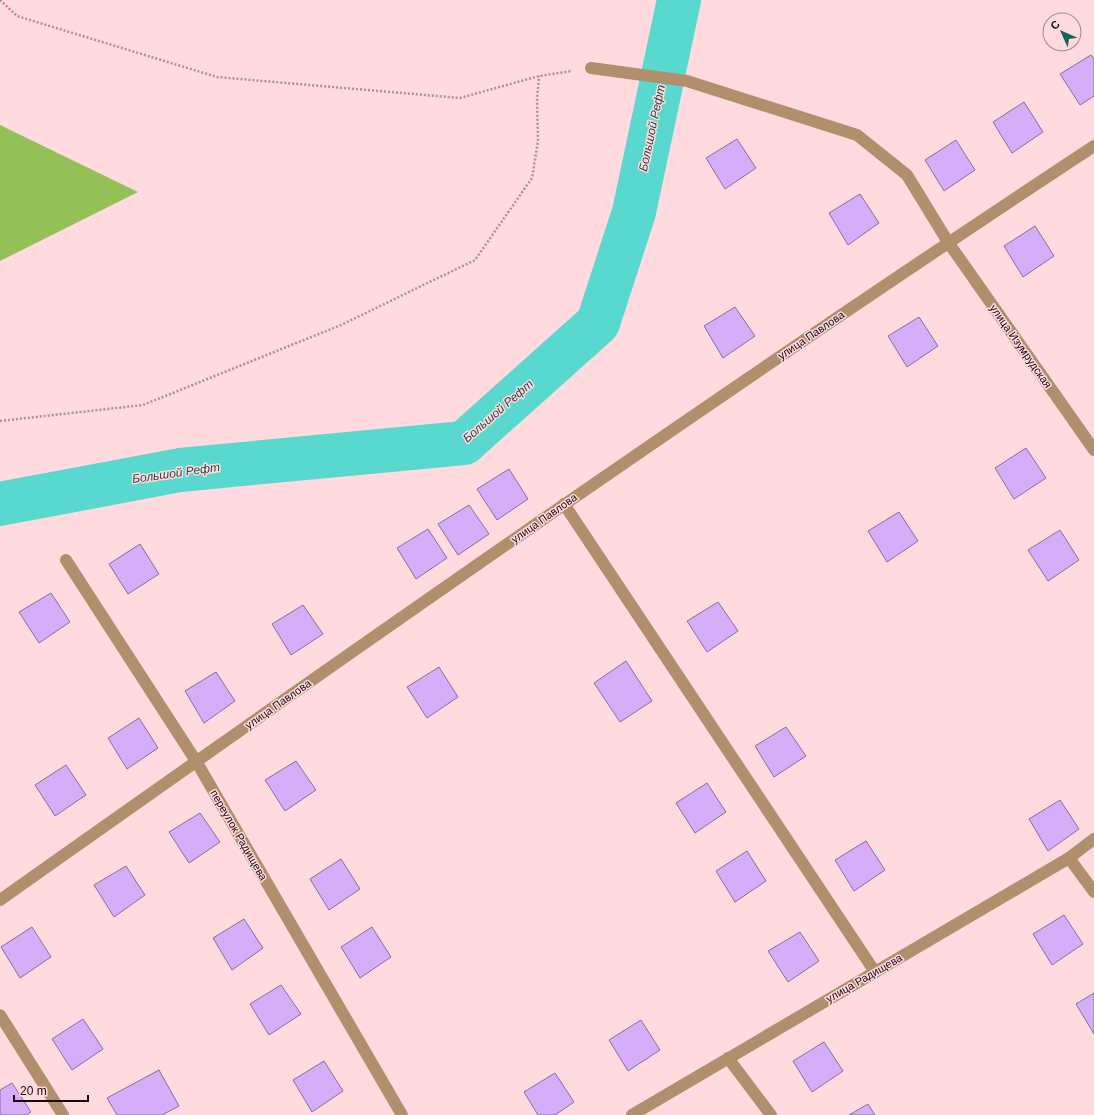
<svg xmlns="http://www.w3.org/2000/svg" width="1094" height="1115" font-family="Arial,sans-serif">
	<rect width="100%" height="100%" fill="#ffdbe0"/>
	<path fill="#94c058" d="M0 125 138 192 0 261Z"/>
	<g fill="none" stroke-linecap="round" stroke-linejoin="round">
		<path stroke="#58d8ce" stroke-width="44" d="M0 504 180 470 464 443 598 323 634 212 679 0"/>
	</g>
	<g fill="#d5adf9" stroke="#846f98">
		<path d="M1091 55 1094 59V96L1080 105 1060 74Z"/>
		<path d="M1024 102 1043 132 1012 153 993 122Z"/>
		<path d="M737 139 756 168 725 189 706 158Z"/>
		<path d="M956 140 975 170 944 191 925 160Z"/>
		<path d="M860 194 879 223 848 245 829 213Z"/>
		<path d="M1035 226 1054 256 1023 277 1004 246Z"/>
		<path d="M735 307 755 336 723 358 704 326Z"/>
		<path d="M919 317 938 346 907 367 888 336Z"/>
		<path d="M1026 448 1046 478 1014 499 995 468Z"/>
		<path d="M509 469 528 499 497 520 477 489Z"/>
		<path d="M469 505 489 534 458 555 438 524Z"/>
		<path d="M899 512 918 541 887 562 868 531Z"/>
		<path d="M428 529 447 558 416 579 397 548Z"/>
		<path d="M1060 530 1079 560 1048 581 1028 550Z"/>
		<path d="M140 544 159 574 128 594 109 564Z"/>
		<path d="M51 593 70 622 39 643 19 612Z"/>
		<path d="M718 602 738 631 707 652 687 621Z"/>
		<path d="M303 605 323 634 291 655 272 624Z"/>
		<path d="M626 661 652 701 620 722 594 683Z"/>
		<path d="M439 667 458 697 427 718 407 687Z"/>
		<path d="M216 672 235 701 204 723 185 691Z"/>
		<path d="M139 718 158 748 127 769 108 738Z"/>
		<path d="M786 727 806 756 774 777 755 746Z"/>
		<path d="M296 761 316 790 285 811 265 780Z"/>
		<path d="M66 765 86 795 55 816 35 785Z"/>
		<path d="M707 783 726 812 695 833 676 803Z"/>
		<path d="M1060 800 1079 829 1048 851 1029 819Z"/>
		<path d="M200 813 220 842 189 863 169 832Z"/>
		<path d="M866 841 885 870 854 891 835 860Z"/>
		<path d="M747 851 766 881 735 902 716 871Z"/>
		<path d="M341 859 360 889 329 910 310 879Z"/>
		<path d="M126 866 145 895 114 917 94 885Z"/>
		<path d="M1064 915 1083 944 1052 965 1033 934Z"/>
		<path d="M244 919 263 948 232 970 213 938Z"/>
		<path d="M32 927 51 957 20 978 1 947Z"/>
		<path d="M372 927 391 957 360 978 341 947Z"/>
		<path d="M800 932 819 961 788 982 768 951Z"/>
		<path d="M281 985 301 1014 269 1035 250 1004Z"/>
		<path d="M1094 993V1034L1076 1004Z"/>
		<path d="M83 1019 103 1049 72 1070 52 1039Z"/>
		<path d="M641 1020 660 1050 628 1071 609 1040Z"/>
		<path d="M824 1042 843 1071 812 1092 793 1061Z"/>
		<path d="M324 1061 343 1091 312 1112 293 1080Z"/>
		<path d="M159 1070 179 1106 162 1115H117L107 1098Z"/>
		<path d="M555 1073 574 1102 555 1115H538L524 1092Z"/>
		<path d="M12 1083 31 1112 27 1115H0V1090Z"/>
		<path d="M868 1104 875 1115H849Z"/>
	</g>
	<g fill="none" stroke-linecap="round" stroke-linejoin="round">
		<g stroke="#ad9094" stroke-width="2.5" stroke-dasharray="2 2" stroke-linecap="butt">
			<path d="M0 0 17 16 217 77 460 98 539 76 572 71"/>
			<path d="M0 421 143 405 341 325 475 260 532 178 538 141 537 100 539 76"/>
		</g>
		<g stroke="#b18f6c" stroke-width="12">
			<path d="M591 68 687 81 857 135 907 175 948 242 1094 450"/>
			<path d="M564 504 875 972"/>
			<path d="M66 560 196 761 402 1115"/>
			<path d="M1069 858 1094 892"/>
			<path d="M0 900C362 644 724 390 1094 146"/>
			<path d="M0 1015 63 1115"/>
			<path d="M728 1058 771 1115"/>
			<path d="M632 1115 1069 858 1094 839"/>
		</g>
	</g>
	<g text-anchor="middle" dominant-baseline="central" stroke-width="3" stroke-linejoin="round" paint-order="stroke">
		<g font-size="11" fill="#1a070b" stroke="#ffdbe0">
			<text transform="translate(811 335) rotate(-34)">улица Павлова</text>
			<text transform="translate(1021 346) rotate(55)">улица Изумрудская</text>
			<text transform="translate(544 518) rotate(-35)">улица Павлова</text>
			<text transform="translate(278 704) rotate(-35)">улица Павлова</text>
			<text transform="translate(239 835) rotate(60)">переулок Радищева</text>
			<text transform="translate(864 978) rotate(-30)">улица Радищева</text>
		</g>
		<g font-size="12" font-style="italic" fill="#2a4644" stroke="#ffdbe0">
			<text transform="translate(652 128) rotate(-78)">Большой Рефт</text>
			<text transform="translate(498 411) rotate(-41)">Большой Рефт</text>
			<text transform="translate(176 473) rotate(-8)">Большой Рефт</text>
		</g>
	</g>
	<g transform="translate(1062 32) rotate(315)"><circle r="19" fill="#ffdbe0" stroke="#a3868b"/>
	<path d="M0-3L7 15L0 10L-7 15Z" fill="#17645f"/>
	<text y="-6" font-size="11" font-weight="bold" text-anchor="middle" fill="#1a070b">С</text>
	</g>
	<path d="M14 1095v6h74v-6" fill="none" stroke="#1a070b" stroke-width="2"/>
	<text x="20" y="1095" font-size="12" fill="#1a070b" stroke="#ffdbe0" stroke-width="3" paint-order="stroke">20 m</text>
</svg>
